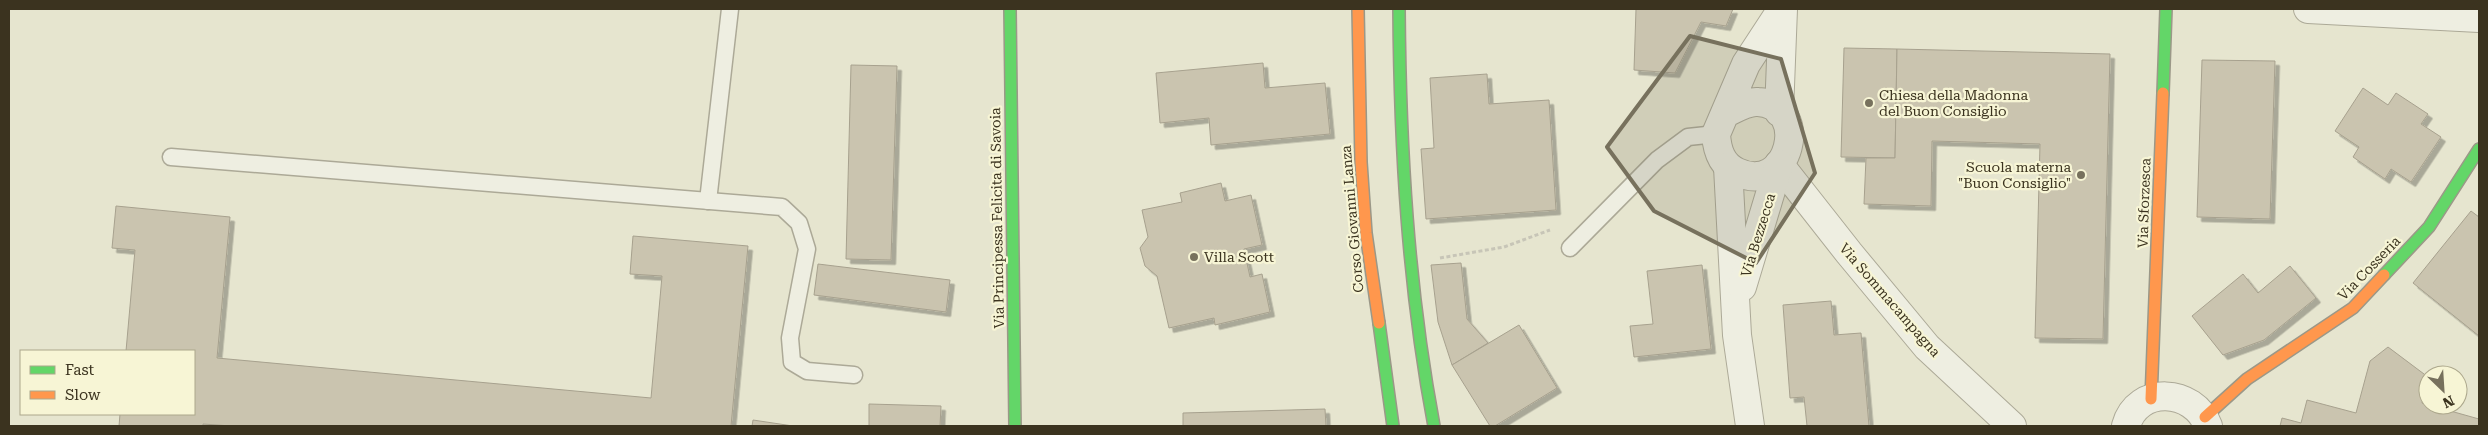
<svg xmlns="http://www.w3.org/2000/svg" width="2488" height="435" font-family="'Roboto Serif',serif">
	<defs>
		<filter id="shadow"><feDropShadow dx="4.5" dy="4.5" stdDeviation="0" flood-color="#0004"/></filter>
	</defs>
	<rect width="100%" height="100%" fill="#e6e5cf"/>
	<g fill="#cac4af" stroke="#a7a18e" filter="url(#shadow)">
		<path d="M1636 9H1733L1726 26 1701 22 1675 73 1634 70Z"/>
		<path d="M1844 48 1897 49 1895 158 1841 157Z"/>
		<path d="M1897 49 2110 54 2103 339 2035 338 2040 144 1932 141 1931 206 1864 204 1866 158H1895Z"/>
		<path d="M2202 60 2275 61 2270 219 2197 217Z"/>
		<path d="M1263 63 1265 88 1325 83 1330 134 1211 145 1209 118 1160 123 1156 73Z"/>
		<path d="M851 65 897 66 891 260 846 259Z"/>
		<path d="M1487 74 1489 104 1549 100 1556 210 1426 219 1421 149 1434 148 1430 78Z"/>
		<path d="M2363 88 2388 105 2396 93 2428 114 2421 124 2441 137 2411 182 2391 169 2385 179 2353 157 2359 147 2335 131Z"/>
		<path d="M1221 183 1225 201 1251 195 1262 245 1244 249 1250 277 1262 274 1270 312 1215 325 1214 318 1169 328 1157 276 1145 266 1140 248 1148 237 1142 210 1182 202 1180 193Z"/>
		<path d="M116 206 230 217 217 358 651 398 662 276 630 274 633 236 748 246 731 426H231L203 424V426H119L120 414H194V351H126L135 250 112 248Z"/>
		<path d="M2471 211 2479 217V336L2413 283Z"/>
		<path d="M1461 263 1467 319 1488 343 1452 365 1438 322 1431 265Z"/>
		<path d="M818 264 950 280 946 312 814 295Z"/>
		<path d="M1702 265 1711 349 1634 357 1630 326 1653 324 1647 271Z"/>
		<path d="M2290 266 2316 298 2264 340 2223 355 2192 316 2243 274 2258 293Z"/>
		<path d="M1831 301 1834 335 1861 333 1869 426H1807L1804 397 1790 398 1783 305Z"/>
		<path d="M1519 325 1557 388 1495 426H1490L1452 365Z"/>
		<path d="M2388 347 2428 377 2422 403 2479 419V426H2280L2282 418 2301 423 2307 400 2356 413 2370 361Z"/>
		<path d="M869 404 941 406 940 426H869Z"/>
		<path d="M1325 409 1326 426H1183V413Z"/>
		<path d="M753 420 793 426H752Z"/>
	</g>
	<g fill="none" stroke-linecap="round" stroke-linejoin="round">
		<defs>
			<g id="lane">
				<path d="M171 157 782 207 799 223 807 249 790 338 792 362 807 371 854 375"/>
				<path d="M708 201 730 9"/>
				<path d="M1570 248 1657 160 1688 137 1716 134"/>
			</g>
			<g id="street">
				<path d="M2308 9 2479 18"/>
				<path d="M1779 112 1783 9"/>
				<path d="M1726 113C1735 109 1747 101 1758 102 1812 105 1790 197 1737 172 1722 165 1717 151 1716 134L1746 64 1782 9"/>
				<path d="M1779 164 1849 253 1927 347 2012 426"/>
				<path d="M1728 167 1737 335 1750 426"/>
				<path d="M1742 287 1779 164"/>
				<path d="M2126 426C2137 385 2194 388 2208 426"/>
			</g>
			<g id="fast">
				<path d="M1010 9 1015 426"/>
				<path d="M1399 9C1400 149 1408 288 1434 426"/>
				<path d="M2163 93 2166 9"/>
				<path d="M2384 275 2429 227 2479 149"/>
				<path d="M1379 323 1393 426"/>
			</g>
			<g id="slow">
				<path d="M1358 9 1361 162 1366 233 1379 323"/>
				<path d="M2151 399 2163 93"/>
				<path d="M2205 417 2247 379 2353 308 2384 275"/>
			</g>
		</defs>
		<use href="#lane" stroke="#aca997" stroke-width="19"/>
		<use href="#street" stroke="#aca997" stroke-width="30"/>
		<use href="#fast" stroke="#9b9888" stroke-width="14"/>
		<use href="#slow" stroke="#9b9888" stroke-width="14"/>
		<path stroke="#c7c5b7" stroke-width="3" stroke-dasharray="4 2.5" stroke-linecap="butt" d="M1440 258 1504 247 1550 230"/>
		<use href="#lane" stroke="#eeeee1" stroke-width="16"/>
		<use href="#street" stroke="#eeeee1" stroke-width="28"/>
		<use href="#fast" stroke="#63d668" stroke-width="11"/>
		<use href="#slow" stroke="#ff974d" stroke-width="11"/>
	</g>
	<path fill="#77715d" fill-opacity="0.2" stroke="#77715d" stroke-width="4" stroke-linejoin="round" d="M1690 36 1781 59 1815 173 1756 263 1654 211 1607 147Z"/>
	<g fill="#77715d" stroke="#f7f5d5" stroke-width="2">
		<circle cx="1869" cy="103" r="5"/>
		<circle cx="2081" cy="175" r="5"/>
		<circle cx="1194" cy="257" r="5"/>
	</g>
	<g text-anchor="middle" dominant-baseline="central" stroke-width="4.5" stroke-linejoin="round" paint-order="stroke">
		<g font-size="14" fill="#3b331f" stroke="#f7f5d5" text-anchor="start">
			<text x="1879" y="95">Chiesa della Madonna<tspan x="1879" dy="16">del Buon Consiglio</tspan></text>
			<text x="2071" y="167" text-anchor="end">Scuola materna<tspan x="2071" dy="16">"Buon Consiglio"</tspan></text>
			<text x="1204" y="257">Villa Scott</text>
		</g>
		<g font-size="14" fill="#3b331f" stroke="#f7f5d5">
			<text transform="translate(2144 203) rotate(-88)">Via Sforzesca</text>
			<text transform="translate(997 218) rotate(-91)">Via Principessa Felicita di Savoia</text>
			<text transform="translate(1352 219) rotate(-95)">Corso Giovanni Lanza</text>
			<text transform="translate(1758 235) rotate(-73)">Via Bezzecca</text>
			<text transform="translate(2369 268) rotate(-46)">Via Cosseria</text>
			<text transform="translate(1890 300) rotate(49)">Via Sommacampagna</text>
		</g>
	</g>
	<rect width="2488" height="435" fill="none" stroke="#3b331f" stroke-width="20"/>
	<rect x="20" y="350" width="175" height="65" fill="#f7f5d5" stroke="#aca78c"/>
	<rect x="30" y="366" width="25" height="8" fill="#63d668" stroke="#aca78c"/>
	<text x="65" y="375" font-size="15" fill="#3b331f">Fast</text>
	<rect x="30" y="391" width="25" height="8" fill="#ff974d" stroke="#aca78c"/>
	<text x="65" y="400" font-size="15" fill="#3b331f">Slow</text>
	<g transform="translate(2443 390) rotate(155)"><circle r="24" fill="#f7f5d5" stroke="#aca78c"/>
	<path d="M0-4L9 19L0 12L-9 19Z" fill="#77715d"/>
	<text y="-8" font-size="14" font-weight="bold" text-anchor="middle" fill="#3b331f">N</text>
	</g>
</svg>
